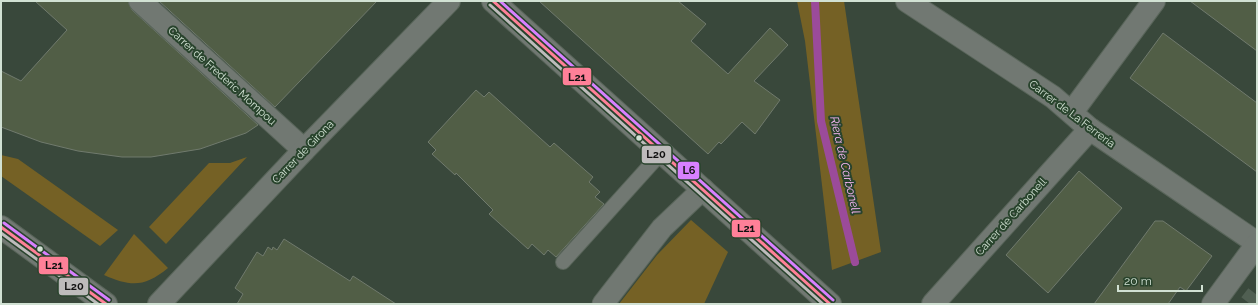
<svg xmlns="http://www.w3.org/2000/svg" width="1258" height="305" font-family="Raleway,sans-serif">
	<rect width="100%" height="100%" fill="#39483b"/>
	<g fill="#756125">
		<path d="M797 1H844L881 252 832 270 805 41Z"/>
		<path d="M1 155 18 159 118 230 100 246 1 176Z"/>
		<path d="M247 157 166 244 149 227 209 163H230Z"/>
		<path d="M691 220 728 252 704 304H619L657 255Z"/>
		<path d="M134 234 168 268C145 287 131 287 104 275Z"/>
	</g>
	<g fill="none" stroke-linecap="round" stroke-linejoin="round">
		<path stroke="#9b4b9a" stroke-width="8" d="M815 1 821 121 855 262"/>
	</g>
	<g fill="#515e46" stroke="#707a6d">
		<path d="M35 1H128L132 10 258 125 246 133 200 149 151 157H122L78 151 41 142 1 127V71L21 81 67 30Z"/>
		<path d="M159 1H377L275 107Z"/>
		<path d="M539 1H678L706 24 691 41 728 74 770 28 788 45 754 81 780 100 755 134 742 122 721 144 719 142 708 154Z"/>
		<path d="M1190 1H1257V51Z"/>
		<path d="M1163 33 1257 103V172L1130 78Z"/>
		<path d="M476 90 484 97 489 92 550 147 554 143 593 177 589 182 600 192 595 197 604 204 556 257 548 250 544 255 532 244 528 249 489 214 493 210 456 173 455 175 432 154 436 150 428 142Z"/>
		<path d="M1079 171 1122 208 1048 293 1006 255Z"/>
		<path d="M1155 221H1163L1212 256 1186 291 1180 287 1168 304H1094Z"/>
		<path d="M284 239 350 281 353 276 396 304H237L243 294 235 288 257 252 263 256 268 247 272 250 273 247 277 250Z"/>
	</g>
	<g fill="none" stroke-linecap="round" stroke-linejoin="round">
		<path stroke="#505f52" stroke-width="22" stroke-dasharray="22 11" stroke-linecap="butt" d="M1250 304 1257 295"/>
		<defs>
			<path id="service" d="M563 262 662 152"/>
			<path id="pedestrian" d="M603 304 662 228 703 189"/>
			<g id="minor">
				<path d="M140 1 304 150"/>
				<path d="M907 1 1053 97 1090 129 1257 243"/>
				<path d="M1072 112 1154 1"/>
				<path d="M159 304 304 150 449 1"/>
				<path d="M933 304 1090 129"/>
				<path d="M1213 304 1257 244"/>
			</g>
			<g id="tertiary">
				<path d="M493 1 830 304"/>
				<path d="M1 227 106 304"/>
			</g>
		</defs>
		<use href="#service" stroke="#59655a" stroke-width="16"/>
		<use href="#pedestrian" stroke="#59655a" stroke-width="23"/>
		<use href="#minor" stroke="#59655a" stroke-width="24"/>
		<use href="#tertiary" stroke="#59655a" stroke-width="24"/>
		<use href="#service" stroke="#717872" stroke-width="14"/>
		<use href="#pedestrian" stroke="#717872" stroke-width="21"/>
		<use href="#minor" stroke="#717872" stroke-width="22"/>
		<use href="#tertiary" stroke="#717872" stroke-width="22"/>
		<defs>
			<g id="bus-1">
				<path d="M493 1 830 304"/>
				<path d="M1 227 106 304"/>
			</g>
			<g id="bus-2">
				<path d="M490 5 823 304"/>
				<path d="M1 233 98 304"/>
			</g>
			<g id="bus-3">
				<path d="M500 1 833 300"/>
				<path d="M4 223 109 300"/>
			</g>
		</defs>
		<use href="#bus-1" stroke="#28432c" stroke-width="6"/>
		<use href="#bus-2" stroke="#28432c" stroke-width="6"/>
		<use href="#bus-3" stroke="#28432c" stroke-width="6"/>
		<use href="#bus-1" stroke="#ff8098" stroke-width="3"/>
		<use href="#bus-2" stroke="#bdbbbb" stroke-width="3"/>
		<use href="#bus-3" stroke="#d880ff" stroke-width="3"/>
	</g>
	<g fill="#d1e1d3" stroke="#28432c" stroke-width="1.5">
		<circle cx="639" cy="138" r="3.5"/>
		<circle cx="40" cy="249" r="3.5"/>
	</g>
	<g text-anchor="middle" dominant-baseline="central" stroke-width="4" stroke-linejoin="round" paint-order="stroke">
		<g font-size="11" fill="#d1e1d3" stroke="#28432c">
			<text transform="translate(222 76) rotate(42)">Carrer de Frederic Mompou</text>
			<text transform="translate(1072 114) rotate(37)">Carrer de La Ferreria</text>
			<text transform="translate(303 152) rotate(-46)">Carrer de Girona</text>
			<text transform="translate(1011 217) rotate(-48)">Carrer de Carbonell</text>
		</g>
		<g font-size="12" font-style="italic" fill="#feb9fa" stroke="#28432c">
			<text transform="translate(845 165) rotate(77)">Riera de Carbonell</text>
		</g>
	</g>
	<g stroke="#28432c" stroke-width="1.5">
		<rect x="562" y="67" width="30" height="19" rx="4" fill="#ff8098"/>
		<rect x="641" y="145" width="31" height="19" rx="4" fill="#bdbbbb"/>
		<rect x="677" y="161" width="23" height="19" rx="4" fill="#d880ff"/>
		<rect x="731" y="219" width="30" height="19" rx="4" fill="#ff8098"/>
		<rect x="38" y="256" width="31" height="19" rx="4" fill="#ff8098"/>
		<rect x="58" y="277" width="31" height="19" rx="4" fill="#bdbbbb"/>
	</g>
	<g font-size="11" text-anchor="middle" font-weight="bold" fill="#111">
		<text x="577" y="81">L21</text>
		<text x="656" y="158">L20</text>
		<text x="689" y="174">L6</text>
		<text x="746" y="232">L21</text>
		<text x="54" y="269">L21</text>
		<text x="74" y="290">L20</text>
	</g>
	<rect width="1258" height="305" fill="none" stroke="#d1e1d3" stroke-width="4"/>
	<path d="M1118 285v6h84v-6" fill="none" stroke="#d1e1d3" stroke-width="2"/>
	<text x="1124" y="285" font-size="12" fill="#d1e1d3" stroke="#28432c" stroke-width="3" paint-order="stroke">20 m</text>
</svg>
